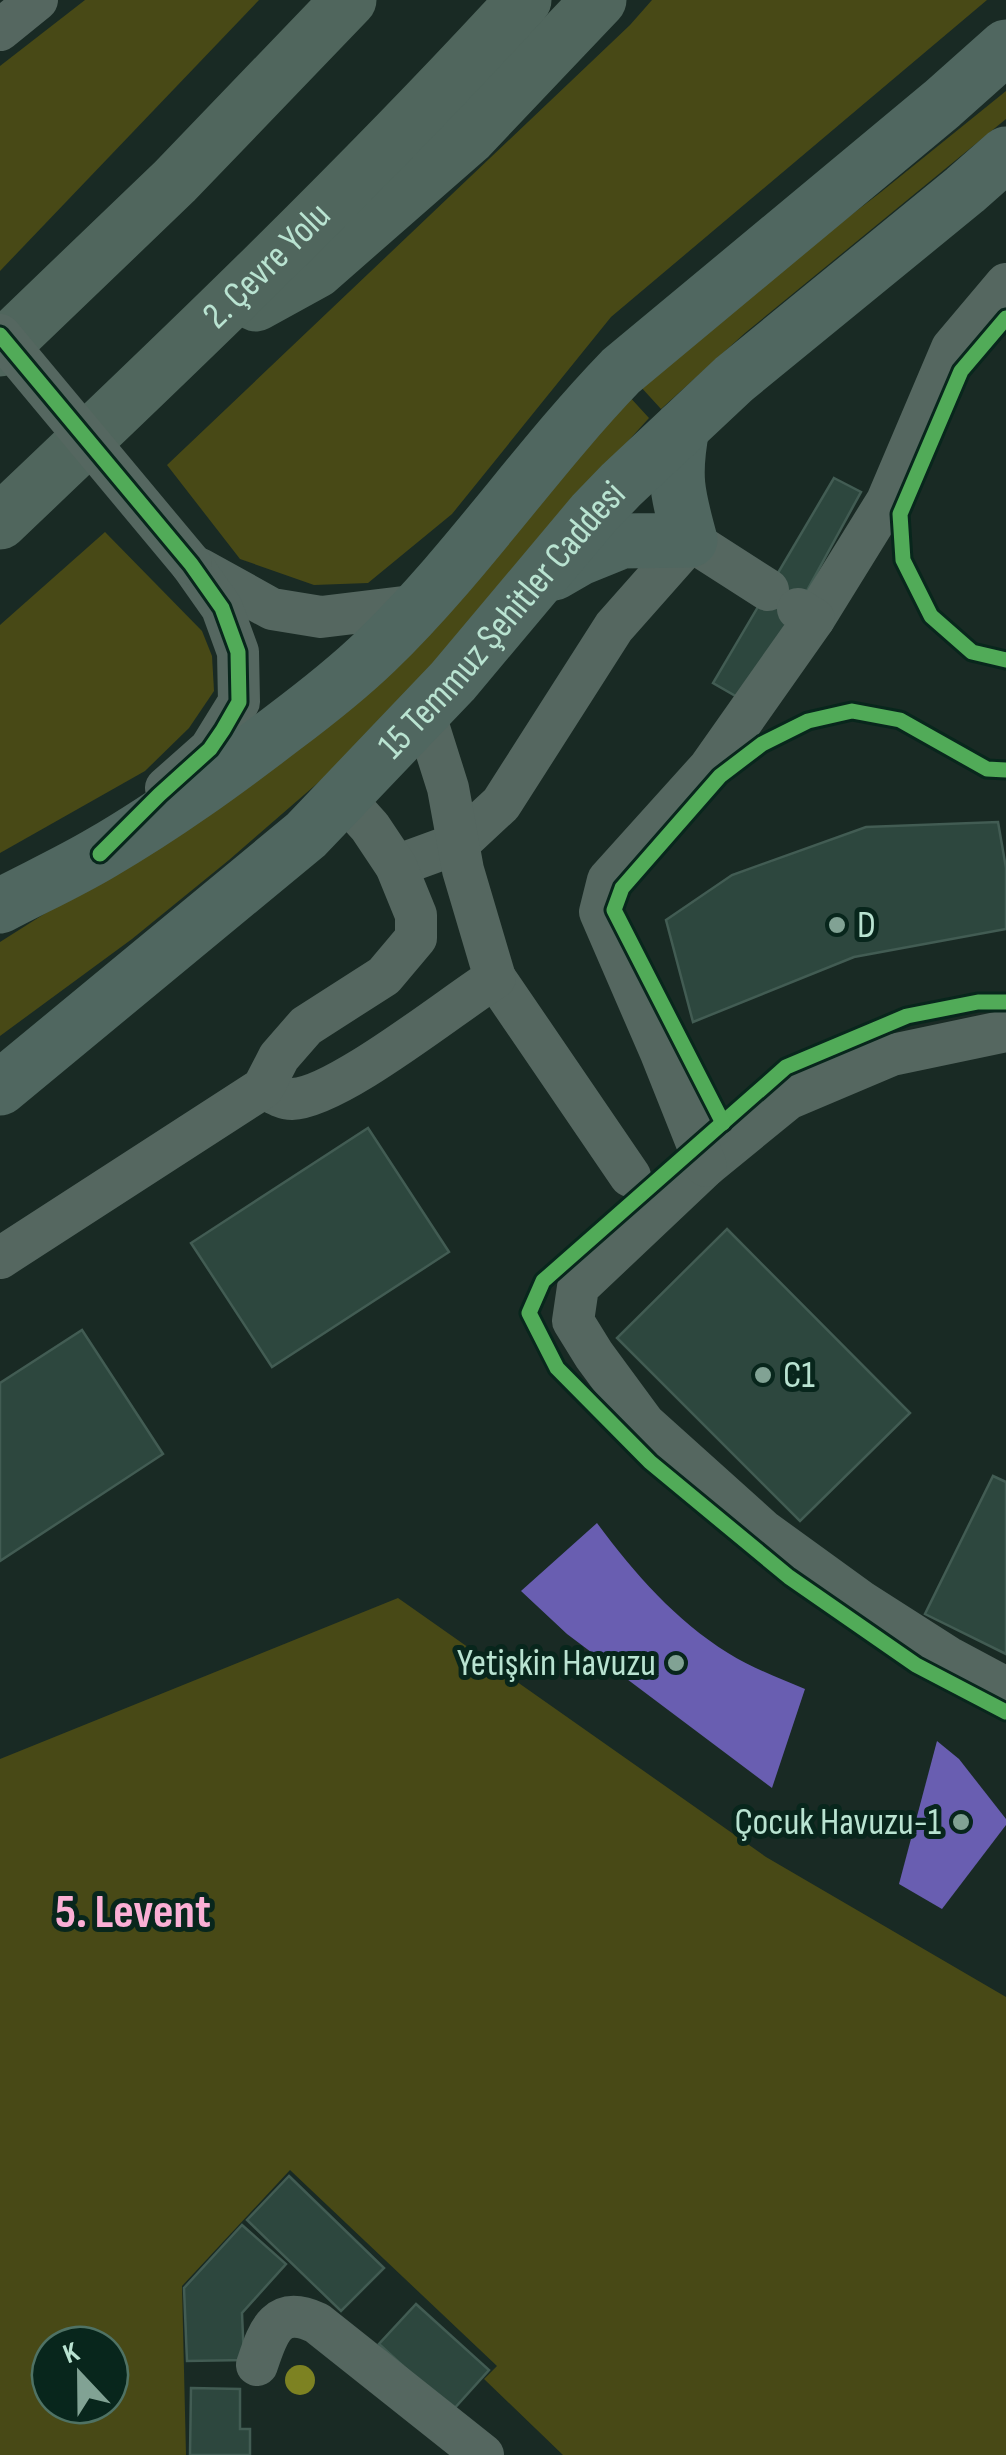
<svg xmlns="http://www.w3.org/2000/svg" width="1006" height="2455" font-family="'Sofia Sans Condensed',sans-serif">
	<rect width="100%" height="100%" fill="#192a24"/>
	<g fill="#484916" fill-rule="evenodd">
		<path d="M85 0H259L0 271V66Z"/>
		<path d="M652 0H987L611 317 452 514 368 583 314 585 240 559 167 465 630 25Z"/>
		<path d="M1006 91V119L745 333 661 409 640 386 725 312 881 192Z"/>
		<path d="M627 394 649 418 570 505 453 642 350 755 229 860 132 939 0 1036V942L205 812Z"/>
		<path d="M105 532 202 631 212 656 214 691 189 728 145 771 0 853V625Z"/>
		<path d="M398 1598 766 1857 1006 1997V2455H563L484 2379 497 2366 290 2170 182 2286 186 2455H0V1759ZM50 2345H110V2405H50Z"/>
	</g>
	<g fill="#695eb1">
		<path d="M597 1523C634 1573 675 1620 728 1653 752 1668 779 1678 805 1689L772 1788 567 1634 521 1591Z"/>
		<path d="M937 1741 959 1759 1006 1819V1825L942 1909 899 1884Z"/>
	</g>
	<g fill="#2d473e" stroke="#425c53" stroke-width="2.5">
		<path d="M834 478 861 492 746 702 713 683Z"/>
		<path d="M998 822 1006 868V929L854 957 693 1022 666 920 732 875 866 827Z"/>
		<path d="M368 1128 449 1252 272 1367 191 1243Z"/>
		<path d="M727 1229 910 1413 800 1521 617 1338Z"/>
		<path d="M82 1330 163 1454 0 1561V1383Z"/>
		<path d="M993 1476 1006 1482V1654L925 1614Z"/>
		<path d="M289 2176 384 2268 341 2311 247 2220Z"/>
		<path d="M242 2225 286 2264 242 2313 244 2360 187 2361 184 2288Z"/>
		<path d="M416 2304 489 2370 452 2411 379 2344Z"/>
		<path d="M191 2388 240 2389V2429H250V2455H190Z"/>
	</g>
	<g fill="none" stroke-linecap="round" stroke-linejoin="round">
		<g stroke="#556760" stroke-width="42">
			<path d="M0 30 37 0"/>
			<path d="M690 540 768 590"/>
			<path d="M200 569 272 609 321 617 420 605"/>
			<path d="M814 619 887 501 952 348 1006 284"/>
			<path d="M166 788 210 749 239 702 238 652 222 608 191 564"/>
			<path d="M396 866 459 843 501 804 614 627 691 540"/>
			<path d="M495 978 630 1176"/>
			<path d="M1006 1031 892 1055 788 1099 706 1166 578 1287 573 1321 594 1355 644 1423 764 1531 862 1602 948 1657 1006 1688"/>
			<path d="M263 1088C271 1092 283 1099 292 1099 337 1098 452 1005 495 978L463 870 448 788 424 712"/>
			<path d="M706 1166 661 1053 600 912 608 880 709 768 814 619 798 609"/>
			<path d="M0 1258 263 1088 279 1057 306 1026 384 976 416 938V915L396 866 370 827 343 797"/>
			<path d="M257 2365C268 2332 276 2304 317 2323L483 2455"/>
		</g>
		<g stroke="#506760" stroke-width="55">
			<path d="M554 573 580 558 622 541 690 540C677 493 673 476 682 428"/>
			<path d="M0 906C34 888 69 872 101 853 165 816 224 773 283 728 315 704 347 679 376 651 466 564 535 460 621 371L942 104 1006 47"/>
			<path id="s1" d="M0 1088 306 835 453 681 594 513 621 485 734 379 965 190 1006 154"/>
		</g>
		<g stroke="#50665d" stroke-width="55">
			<path d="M256 304 316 271 469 137 599 0"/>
			<path d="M0 349 175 181 349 0"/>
			<path id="s2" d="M0 522C179 352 357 182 524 0"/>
		</g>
		<path stroke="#556760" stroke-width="42" d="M0 335 191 564"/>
		<defs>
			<g id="cycleway">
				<path d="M1006 318 961 371 900 514 903 560 931 616 972 652 1006 660"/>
				<path d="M0 335 191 564 222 608 238 652 239 702 223 730 210 749 159 795 100 854"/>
				<path d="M1006 1002H978L907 1016 786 1067 543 1281 529 1313 557 1368 650 1462 789 1577 916 1665 1006 1712"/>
				<path d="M723 1123 614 910 622 888 720 776 762 744 808 721 852 711 900 720 987 769 1006 770"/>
			</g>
		</defs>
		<use href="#cycleway" stroke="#08261c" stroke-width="21"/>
		<use href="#cycleway" stroke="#51ab58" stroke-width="15"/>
	</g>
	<circle fill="#7d8222" cx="300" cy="2380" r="15"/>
	<g fill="#81a294" stroke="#08261c" stroke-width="4">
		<circle cx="837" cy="925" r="10"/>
		<circle cx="763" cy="1375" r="10"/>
		<circle cx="676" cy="1663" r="10"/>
		<circle cx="961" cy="1822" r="10"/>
	</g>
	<g text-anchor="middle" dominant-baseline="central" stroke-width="10" stroke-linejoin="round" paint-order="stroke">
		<g font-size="38" fill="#b9e3d1" stroke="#08261c">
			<text stroke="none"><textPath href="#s2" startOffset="370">2. Çevre Yolu</textPath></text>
			<text stroke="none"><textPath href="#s1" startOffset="688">15 Temmuz Şehitler Caddesi</textPath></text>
		</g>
		<g font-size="38" fill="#b9e3d1" stroke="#08261c" text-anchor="start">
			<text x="857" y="925">D</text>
			<text x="783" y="1375">C1</text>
			<text x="656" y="1663" text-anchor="end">Yetişkin Havuzu</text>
			<text x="941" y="1822" text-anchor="end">Çocuk Havuzu-1</text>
		</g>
		<g font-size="48" font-weight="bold" fill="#fbafd5" stroke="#08261c">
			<text x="133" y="1912">5. Levent</text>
		</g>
	</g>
	<g transform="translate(80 2375) rotate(338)"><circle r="48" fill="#08261c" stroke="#4f7264" stroke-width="2.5"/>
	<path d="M0-8L18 38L0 25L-18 38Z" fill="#81a294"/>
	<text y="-15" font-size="28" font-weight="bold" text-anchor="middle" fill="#b9e3d1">K</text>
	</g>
</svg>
